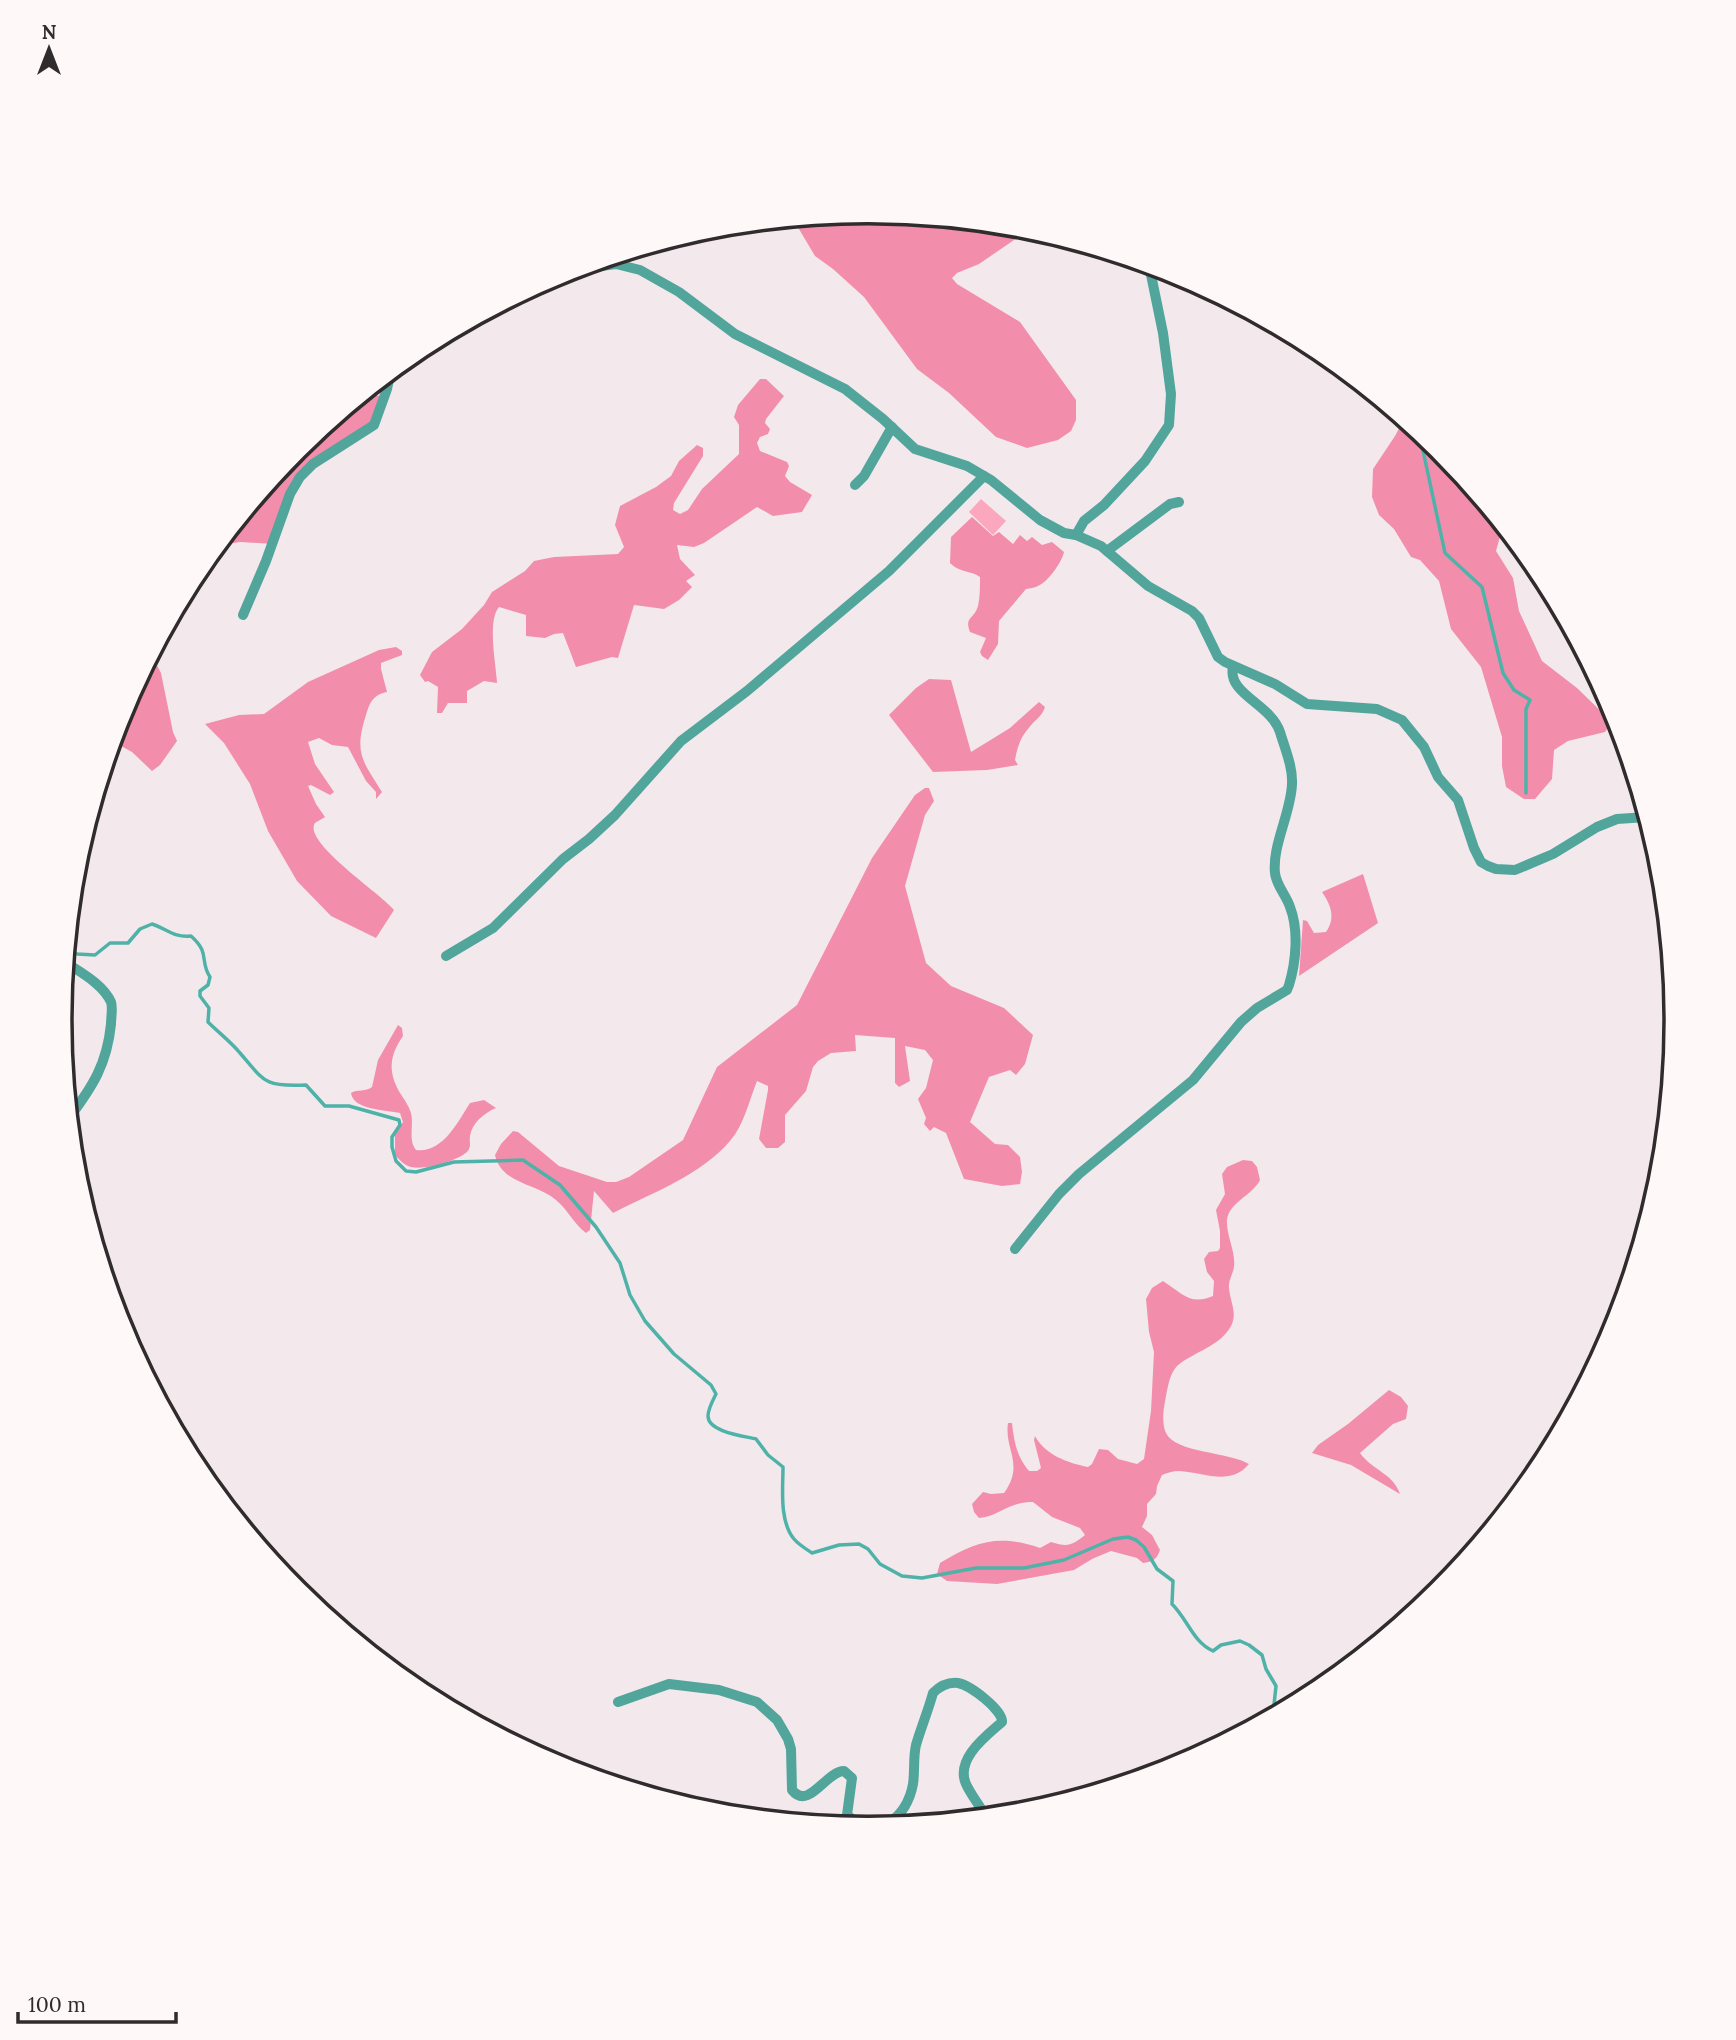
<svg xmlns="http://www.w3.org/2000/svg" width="1736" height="2040" font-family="Lora,serif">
	<rect width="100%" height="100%" fill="#f3e9ec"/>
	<path fill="#fba8bf" d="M981 499 1006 521 993 535 969 512Z"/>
	<g fill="#f28eac">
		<path d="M868 212 895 214 910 223 933 218 1015 226 1017 238 979 264 957 273 952 278 957 284 1020 322 1076 400V420L1071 431 1058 440 1027 448 996 437 949 393 917 369 864 297 833 269 815 256 793 219Z"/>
		<path d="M760 379H766L784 396 766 419 765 423 770 429 768 434 760 437 757 443 760 451 787 462 789 466 785 476 790 482 812 495 802 512 773 516 757 507 704 543 694 547 677 545 680 559 695 575 686 581 692 587 679 600 664 609 634 605 618 658 612 657 576 667 563 633 554 634 545 638 526 636V615L499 607C487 621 496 664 497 683L484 681 467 691V703H448L442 713H437L438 687 428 681 425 682 420 675 432 652 462 629 484 605 492 592 525 571 534 561 554 557 618 554 624 547 615 525 620 506 656 487 671 476 679 461 697 445 703 448V456L674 503 673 510 680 514 688 510 702 489 739 454V425L734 417 738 405Z"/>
		<path d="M369 389 376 395 386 398 376 428 325 457 290 494 273 544 240 542 216 546 297 448Z"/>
		<path d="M1404 419 1440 449 1503 526 1496 551 1513 578 1519 611 1542 661 1577 688 1612 722 1605 732 1568 741 1554 750 1552 779 1535 799H1524L1506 787 1502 766V737L1481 667 1451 629 1439 581 1420 560 1411 557 1394 529 1379 515 1372 497 1373 469 1395 436Z"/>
		<path d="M972 517 993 536 999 532 1013 544 1020 535 1027 541 1032 537 1042 545 1052 542 1064 552C1062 562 1048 582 1038 586 1034 588 1030 588 1026 589L999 621 998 644 988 660 982 656 980 652 986 638 970 632C964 616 974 620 978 606 980 598 980 586 980 577 970 570 960 573 950 563L951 537Z"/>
		<path d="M396 647 402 651V655L381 663V669L387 692C373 695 370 702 366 715 354 753 362 760 382 792L376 799V792L366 781 348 747 332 745 319 738 308 742 315 764 334 792 330 795 311 785 308 786 316 804 325 817C324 818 316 822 315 823 302 842 383 895 394 910L376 938 331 916 297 881 268 831 250 784 224 743 205 724 239 715 264 714 308 682 379 650Z"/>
		<path d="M151 654 161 673 173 732 177 741 160 765 152 771 132 752 112 741 121 710Z"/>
		<path d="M929 679 951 680 971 752 1010 728 1039 702 1045 707C1042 717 1034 720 1028 729 1020 738 1017 749 1015 760L1018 765 987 770 933 772 889 715 916 688Z"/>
		<path d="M925 788H929L934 801 925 815 905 886 926 963 951 986 1004 1008 1033 1035 1025 1064 1016 1075 1010 1070 989 1077 970 1122 995 1144 1008 1145 1020 1157 1022 1172 1020 1184 1002 1186 964 1179 946 1133 934 1127 930 1131 924 1124 926 1118 918 1099 926 1088 933 1060 925 1050 905 1046 910 1081 899 1087 895 1083V1038L855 1035 856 1051 831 1053 818 1061 813 1067 806 1091 785 1115V1142L778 1148H766L759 1139 768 1090V1086L757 1081C749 1101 744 1125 730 1141 701 1175 652 1193 613 1213L594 1191 590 1230 586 1233C574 1224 568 1210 556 1200 537 1183 501 1184 495 1155L501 1144 513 1131 518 1132 559 1166 607 1182H616L629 1177 683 1140 717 1067 797 1005 872 858 915 795Z"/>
		<path d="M1363 874 1378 923 1299 976 1303 920 1307 921 1314 933 1326 932C1336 918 1331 905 1322 892Z"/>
		<path d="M398 1025 402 1028 403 1036C389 1056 388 1072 400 1093 404 1099 409 1106 411 1113 414 1126 408 1140 416 1150 443 1153 457 1123 470 1103L484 1100 496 1108C484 1113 472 1123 470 1136 469 1143 472 1146 467 1152 457 1161 421 1172 408 1166 403 1164 399 1159 395 1155V1135L403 1122 400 1113C386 1110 353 1110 351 1093 357 1089 366 1092 372 1087L378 1060Z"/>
		<path d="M1243 1160 1252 1161 1257 1167 1260 1180C1252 1196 1229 1202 1227 1220 1226 1235 1236 1252 1234 1267 1233 1274 1228 1281 1229 1288 1230 1301 1237 1312 1232 1324 1222 1346 1193 1352 1177 1366 1169 1374 1167 1391 1165 1402 1163 1410 1162 1425 1166 1433 1175 1453 1230 1452 1249 1464 1230 1487 1203 1472 1179 1471 1173 1471 1167 1473 1162 1475L1157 1486 1156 1494 1147 1504V1516L1142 1527 1152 1535 1160 1550C1157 1559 1153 1562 1143 1563L1137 1558 1111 1551 1092 1559 1074 1570 997 1584 947 1581 937 1574 940 1563C976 1541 999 1534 1040 1548L1051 1542C1068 1547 1071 1546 1085 1535L1080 1528 1052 1517 1033 1502C1010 1501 998 1517 979 1518L974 1512 972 1504 983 1492 991 1494 1004 1493C1025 1464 1004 1450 1008 1423H1012C1014 1442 1017 1457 1029 1471H1037L1041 1468 1034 1440 1035 1436C1045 1455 1068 1463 1088 1467L1092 1464 1099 1449 1108 1450 1118 1459 1137 1464 1144 1459 1151 1411 1154 1352 1149 1332 1146 1299 1152 1288 1163 1281C1182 1293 1190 1306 1213 1296L1214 1281 1207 1272 1204 1259 1209 1252 1218 1251 1220 1248V1231L1216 1210 1225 1194 1222 1174 1227 1167Z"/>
		<path d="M1389 1390 1401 1397 1408 1406 1406 1419 1393 1424 1360 1453C1373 1471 1393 1473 1400 1494L1351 1465 1312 1453 1318 1445 1348 1424Z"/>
	</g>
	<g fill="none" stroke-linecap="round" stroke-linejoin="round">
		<g stroke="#4fb2a8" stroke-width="3.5">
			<path d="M1419 432 1445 553 1482 587 1503 673 1514 690 1530 700 1526 709V793"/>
			<path d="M67 946 77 954 95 955 110 943H128L140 929 152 924C167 929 174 938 191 936 211 954 199 960 210 977L208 985 200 991V996L209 1008 208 1022C218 1032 231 1042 240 1053 265 1082 264 1087 306 1085L325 1106H349L399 1120 400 1125 392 1137V1147L396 1161 406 1171 416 1172 454 1162 523 1160 560 1185 596 1227 620 1263 630 1295 645 1321 674 1354 711 1385 716 1394C713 1400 708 1409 708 1416 708 1432 744 1436 756 1439L768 1455 783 1467C783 1488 779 1521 794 1539 798 1544 806 1549 812 1553L839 1545 859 1544 868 1549 880 1564 902 1576 922 1578 976 1568H1024L1064 1560 1113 1539 1128 1537 1136 1540 1144 1547 1157 1569 1173 1581 1172 1604C1188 1620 1193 1642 1213 1651L1221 1645 1240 1641 1249 1645 1262 1655 1266 1669 1276 1686 1273 1714 1275 1715"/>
		</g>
		<g stroke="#51a59b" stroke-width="10">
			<path d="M543 281 593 267 616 264 640 270 679 292 735 334 845 389 883 419 915 449 967 466 991 480 1040 520 1064 533 1076 535 1101 546 1148 586 1192 611 1199 618 1218 657 1225 662 1275 684 1307 704 1377 709 1402 720 1424 747 1438 777 1458 800 1474 848 1481 862 1488 866 1496 869 1515 870 1553 854 1597 827 1617 819 1647 817"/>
			<path d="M855 485 864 476 892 427"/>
			<path d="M1076 535 1084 521 1104 505 1145 461 1169 425 1171 394 1163 333 1149 265"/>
			<path d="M1107 551 1170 504 1179 502"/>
			<path d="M243 615 266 561 290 494 300 477 313 464 374 425 387 389 391 370"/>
			<path d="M446 956 493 928 563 859 589 839 615 815 681 741 747 691 889 571 984 476"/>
			<path d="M65 962C80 972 103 984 111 1002 113 1008 111 1017 111 1024 107 1064 93 1086 69 1118"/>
			<path d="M1015 1249 1059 1194 1079 1174 1193 1080 1241 1022 1257 1008 1287 990 1289 985C1296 962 1299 930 1290 907 1286 895 1276 885 1275 873 1272 845 1291 813 1292 784 1293 767 1285 749 1280 732 1271 704 1227 694 1233 667"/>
			<path d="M618 1702 669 1684 719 1690 757 1702 777 1720 788 1739 791 1749 792 1790C809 1811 826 1771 844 1771L852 1778 847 1815C878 1841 907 1818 913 1784 915 1771 913 1758 916 1745 921 1728 928 1711 933 1693 940 1686 948 1682 958 1683 970 1685 1003 1710 1002 1722 986 1736 955 1759 966 1784 971 1795 980 1806 986 1817"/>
		</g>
	</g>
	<path d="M0 0H1736V2040H0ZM72 1020a796 796 0 1 1 1592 0a796 796 0 1 1-1592 0Z" fill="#fef8f9" fill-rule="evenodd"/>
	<path fill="none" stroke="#302c2d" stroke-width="3.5" d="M72 1020a796 796 0 1 1 1592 0a796 796 0 1 1-1592 0Z"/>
	<g transform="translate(49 49)" stroke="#fef8f9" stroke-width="5" paint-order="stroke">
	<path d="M0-5L12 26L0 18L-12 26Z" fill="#302c2d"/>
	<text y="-10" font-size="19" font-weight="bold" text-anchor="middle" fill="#302c2d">N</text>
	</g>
	<path d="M18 2012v10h158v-10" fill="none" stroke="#302c2d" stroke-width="3.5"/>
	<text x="28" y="2012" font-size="21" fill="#302c2d" stroke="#fef8f9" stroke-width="5" paint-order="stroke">100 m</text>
</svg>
